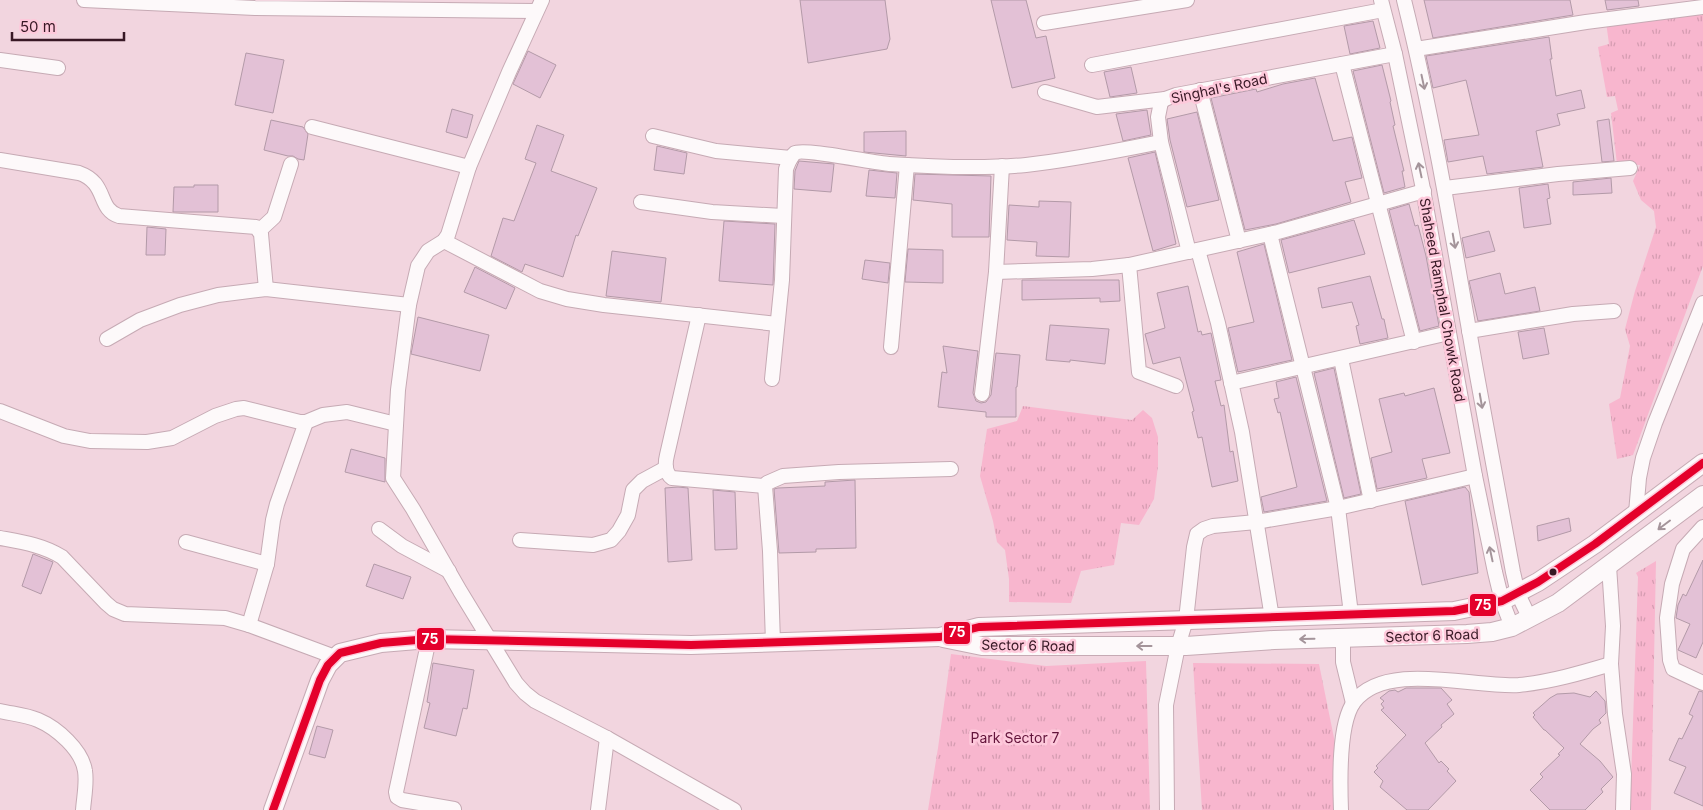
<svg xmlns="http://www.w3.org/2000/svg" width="1703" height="810" font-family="Inter,sans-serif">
	<defs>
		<pattern id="park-tufts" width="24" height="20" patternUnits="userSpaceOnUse" patternTransform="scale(1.25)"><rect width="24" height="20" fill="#f8b6ce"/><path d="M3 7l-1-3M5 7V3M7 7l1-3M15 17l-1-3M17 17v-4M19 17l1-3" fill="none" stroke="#d59cb1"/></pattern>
	</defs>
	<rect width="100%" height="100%" fill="#f2d5df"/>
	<g fill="url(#park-tufts)">
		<path d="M1703 11V266L1633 455 1617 459 1609 404 1620 398 1630 346 1625 329 1635 291 1656 227 1654 211 1641 200 1633 181 1640 165 1617 164 1611 113 1618 110 1615 96 1607 97 1598 47 1609 44 1606 22Z"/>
		<path d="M1023 406 1132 420 1143 410 1152 418 1158 437V466L1154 499 1139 525 1121 523 1114 565 1081 571 1071 603 1009 602V579L1005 550 997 542 993 521 980 476 987 429 1017 421Z"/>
		<path d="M1656 561 1651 810H1630L1638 577 1636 573Z"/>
		<path d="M951 654 1046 666 1146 661 1150 810H928L938 748Z"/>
		<path d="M1193 663 1319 664 1346 797V810H1202Z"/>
	</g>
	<g fill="#e3c1d6" stroke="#b39aa8">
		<path d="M800 0H885L890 39 887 49 808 63Z"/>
		<path d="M991 0H1026L1036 38 1046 36 1055 78 1012 88Z"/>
		<path d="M1424 0H1570L1573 15 1433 38Z"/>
		<path d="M1605 0H1638L1639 6 1607 10Z"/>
		<path d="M1373 21 1380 48 1350 54 1344 26Z"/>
		<path d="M1549 37 1552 59H1550L1556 96 1581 90 1585 108 1557 114 1560 125 1536 131 1543 167 1487 174 1483 156 1448 162 1444 140 1479 135 1466 80 1433 88 1426 56Z"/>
		<path d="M528 51 556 65 540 98 513 84Z"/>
		<path d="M246 53 284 60 273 113 235 105Z"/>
		<path d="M1382 65 1391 101 1390 102 1395 125 1393 126 1404 171H1402L1405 187 1384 193 1353 71Z"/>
		<path d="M1131 67 1137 93 1110 97 1104 72Z"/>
		<path d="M1315 78 1333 141 1352 137 1362 178 1345 182 1351 202 1276 224 1245 230 1211 98 1256 89 1257 92 1283 84Z"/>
		<path d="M452 109 473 115 467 138 446 132Z"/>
		<path d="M1147 110 1151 135 1123 141 1116 114Z"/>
		<path d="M1197 112 1219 200 1187 207 1170 140 1167 119Z"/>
		<path d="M1609 119 1614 161 1602 162 1597 121Z"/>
		<path d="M271 120 303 127 308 134 304 160 298 159 293 156H288L264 150Z"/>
		<path d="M537 125 564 135 551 171 597 188 578 236 576 235 563 277 525 264 522 272 491 256 503 218 514 221 536 163 525 159Z"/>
		<path d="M906 131V156L864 152V132Z"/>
		<path d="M657 146 687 153 684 174 654 170Z"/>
		<path d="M1155 152 1169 211 1176 244 1153 251 1128 158Z"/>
		<path d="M799 161 834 164 831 192 794 189 795 171Z"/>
		<path d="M869 170 897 173 895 198 866 196Z"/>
		<path d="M915 174 991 176 989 237H952V204L913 200Z"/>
		<path d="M1611 178 1612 193 1573 195V182Z"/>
		<path d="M1548 184 1550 198 1547 199 1551 224 1524 228 1519 188Z"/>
		<path d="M194 185H218V212H173L174 187H194Z"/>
		<path d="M1039 201 1071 202 1069 257 1036 256 1037 242 1007 240 1009 205 1039 207Z"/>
		<path d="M1409 204 1415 226 1418 225 1426 256 1439 326 1420 331 1389 210Z"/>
		<path d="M1354 220 1365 254 1289 273 1281 240Z"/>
		<path d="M724 221 775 224 773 285 719 281Z"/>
		<path d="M147 227 166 229 165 255H146Z"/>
		<path d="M1489 231 1495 251 1466 258 1462 238Z"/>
		<path d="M1264 244 1292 360 1238 372 1228 328 1254 322 1237 252Z"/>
		<path d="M908 249 943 250V283L905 282Z"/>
		<path d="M612 251 666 258 661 302 606 296Z"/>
		<path d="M865 260 890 263 888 283 862 279Z"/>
		<path d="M475 267 515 288 506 309 464 292Z"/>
		<path d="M1500 273 1505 294 1535 287 1540 311 1478 321 1469 281Z"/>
		<path d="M1370 276 1382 319H1384L1388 338 1360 344 1356 326 1359 325 1352 302 1322 308 1318 288Z"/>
		<path d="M1022 280H1119L1120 301 1100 302V298L1022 300Z"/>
		<path d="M1188 286 1198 332 1201 331 1202 335 1211 333 1221 380 1215 381 1221 406 1224 405 1230 452 1233 451 1238 481 1212 487 1202 437 1198 438 1192 412 1194 411 1180 357 1153 364 1145 334 1165 328 1157 293Z"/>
		<path d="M418 317 489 335 480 371 411 354Z"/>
		<path d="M1050 325 1109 329 1105 364 1070 360V362L1046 360Z"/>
		<path d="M1544 328 1549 354 1523 359 1518 332Z"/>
		<path d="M943 346 978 351 973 393 976 401 981 403 986 402 991 395 996 353 1020 355 1017 387H1016V417H986V412L938 407 942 372 947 373Z"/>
		<path d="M1334 368 1361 494 1344 498 1314 373Z"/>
		<path d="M1296 377 1327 501 1264 512 1261 497 1297 487 1280 412 1278 413 1274 399 1279 398 1276 382Z"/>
		<path d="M1434 388 1450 453 1422 459 1427 478 1377 489 1371 458 1392 452 1379 399 1404 393 1405 396Z"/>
		<path d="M351 449 385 458V482L345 472Z"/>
		<path d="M855 480 856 548 816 549V552L779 553 774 489 778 488 825 486V482Z"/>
		<path d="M678 487 688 488 692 560 668 562 665 488Z"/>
		<path d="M1465 487 1469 492 1478 573 1422 585 1405 501Z"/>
		<path d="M713 490 735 492 737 549 715 550Z"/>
		<path d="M1569 518 1571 531 1538 541 1537 526Z"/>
		<path d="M33 554 53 562 41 594 22 586Z"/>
		<path d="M1703 560V642L1696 658 1678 650 1690 624 1676 618 1678 605 1683 594 1686 596Z"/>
		<path d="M374 564 411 577 403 599 366 586Z"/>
		<path d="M433 663 474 670 467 709 463 708 456 736 424 728 430 703 427 702Z"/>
		<path d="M1406 688H1441L1452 700 1447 704 1454 714 1441 725 1442 727 1425 743 1439 763 1441 761 1449 769 1447 771 1456 781 1428 810H1407L1380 787 1383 781 1374 772 1378 768 1376 766 1406 735 1381 710 1384 708 1381 704 1384 701 1380 698 1389 691 1395 690 1398 692Z"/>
		<path d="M1596 691 1605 701 1606 713 1599 720 1601 723 1593 729 1580 744 1600 761 1613 777 1601 789 1603 792 1585 810H1550L1530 790 1543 777 1540 774 1560 755 1558 754 1564 748 1545 730H1544L1533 717 1535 715 1533 713 1550 698 1557 694 1574 693 1590 697Z"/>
		<path d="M1699 691 1703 692V806L1674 793 1686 767 1669 760 1679 738 1682 739 1693 716 1689 714Z"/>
		<path d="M317 726 333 730 325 758 309 754Z"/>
	</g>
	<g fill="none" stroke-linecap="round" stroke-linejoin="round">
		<defs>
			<g id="minor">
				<path d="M84 0 255 8 536 11"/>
				<path d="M542 0 509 72 469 167 448 235 444 241 428 251 418 266 409 305 398 390 393 478 413 509 460 591 516 683 525 693 535 701 607 738 734 810"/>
				<path d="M1381 0 1395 54 1422 184 1475 476 1495 572 1502 601 1512 627"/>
				<path d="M1404 0C1431 109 1450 220 1469 330 1483 411 1498 492 1513 572L1518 594 1530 619"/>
				<path d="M1044 23 1187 0"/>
				<path d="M1416 49 1586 22 1703 7"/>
				<path d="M0 60 58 68"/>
				<path d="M1342 64 1414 342"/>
				<path d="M1092 65 1383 10"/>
				<path d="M1200 90 1239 241"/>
				<path d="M1045 92 1097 107 1165 99 1176 95 1395 54"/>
				<path d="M1165 99 1161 102 1158 117 1161 142 1189 252"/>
				<path d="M312 127 469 167"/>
				<path d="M653 136 716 151 791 158"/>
				<path d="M0 160 79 173C108 183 97 209 119 216L256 227 261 234 266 289"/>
				<path d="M1445 188 1558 174 1630 168"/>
				<path d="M641 202 712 212 783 216"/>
				<path d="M260 230 274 217 291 164"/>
				<path d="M1270 234 1338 508 1351 614"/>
				<path d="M444 241 540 291 567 299 604 305 777 324"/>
				<path d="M1198 250 1218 323 1242 432 1272 618"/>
				<path d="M1129 265 1139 372 1176 386"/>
				<path d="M996 272 1092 269 1129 265 1278 232 1424 191"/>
				<path d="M699 315 667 455C665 463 665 473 672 478L765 486"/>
				<path d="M1469 331 1573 314 1614 311"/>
				<path d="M107 339 140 320 180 305 218 295 266 289 409 305"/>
				<path d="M891 347 907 165"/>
				<path d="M1341 359 1371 501"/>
				<path d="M772 379 782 280 786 169C788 164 790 157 795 153 803 148 874 163 889 164 934 167 981 169 1026 165 1072 160 1116 151 1161 142"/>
				<path d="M1231 383 1449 333"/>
				<path d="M982 394 996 272 1002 166"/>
				<path d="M0 411 64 436 90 441 147 442 172 438 215 416 236 409 244 408 300 422H306L323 415 347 412 396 424"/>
				<path d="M1636 513 1639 478 1643 458 1655 423 1703 303"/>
				<path d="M1703 527 1683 549 1672 584 1667 618 1670 660 1673 669 1703 683"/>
				<path d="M379 529 402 546 449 571"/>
				<path d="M0 538C22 542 43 545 62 557L106 603 113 609 125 614 225 618 249 625 335 657"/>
				<path d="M520 540 593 545 611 540 619 531 628 515 633 490 642 481 666 468"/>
				<path d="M186 542 267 564"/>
				<path d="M1609 566 1613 626 1611 664 1615 714 1624 774 1623 810"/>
				<path d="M249 625 267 564 273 520 277 504 306 422"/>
				<path d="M1343 638V662L1353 703"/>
				<path d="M429 639 396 792 397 797 402 800 454 809"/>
				<path d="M773 643 770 551 765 486 767 483 783 476 839 472 951 469"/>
				<path d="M0 711C13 714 26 715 38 720 57 728 82 750 85 771 87 783 84 797 83 810"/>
				<path d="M598 810 607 738"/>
				<path d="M1167 810 1166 705 1178 646 1186 620 1194 547 1197 534 1204 529 1213 526 1256 522 1338 508 1475 476"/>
				<path d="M1341 810C1340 783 1338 724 1354 702 1385 660 1474 688 1519 685 1550 682 1581 673 1611 664"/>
			</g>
			<g id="tertiary">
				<path d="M943 638 982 646H1186L1274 640 1467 634 1492 632 1512 627 1558 603 1703 495"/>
				<path d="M273 810 320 680 328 665 340 653 381 643 429 639 691 645 940 637 979 627 1454 611 1502 601 1538 582 1595 544 1703 463"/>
			</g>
		</defs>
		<use href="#minor" stroke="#c6aab4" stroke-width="16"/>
		<use href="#tertiary" stroke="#c6aab4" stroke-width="20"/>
		<use href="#minor" stroke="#fdf9fa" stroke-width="14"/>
		<use href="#tertiary" stroke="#fdf9fa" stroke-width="18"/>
		<defs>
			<path id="bus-1" d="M273 810 320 680 328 665 340 653 381 643 429 639 691 645 940 637 979 627 1454 611 1502 601 1538 582 1595 544 1703 463"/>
		</defs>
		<use href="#bus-1" stroke="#fec9db" stroke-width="11"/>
		<use href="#bus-1" stroke="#e4002b" stroke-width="8"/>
	</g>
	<defs><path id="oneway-shaft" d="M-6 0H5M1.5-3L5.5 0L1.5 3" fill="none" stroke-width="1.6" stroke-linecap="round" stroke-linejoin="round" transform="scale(1.25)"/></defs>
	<g stroke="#a4949a">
		<use href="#oneway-shaft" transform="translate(1423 82) rotate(78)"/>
		<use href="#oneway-shaft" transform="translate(1420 170) rotate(-102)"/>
		<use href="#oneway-shaft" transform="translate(1454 241) rotate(80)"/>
		<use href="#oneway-shaft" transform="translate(1481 401) rotate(80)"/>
		<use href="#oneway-shaft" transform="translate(1664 525) rotate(143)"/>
		<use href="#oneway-shaft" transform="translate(1491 554) rotate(-102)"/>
		<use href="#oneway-shaft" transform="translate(1307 639) rotate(179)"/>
		<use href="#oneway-shaft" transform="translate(1144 646) rotate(180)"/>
	</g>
	<circle fill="#381825" stroke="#fec9db" stroke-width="2" cx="1553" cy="572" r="4.5"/>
	<g text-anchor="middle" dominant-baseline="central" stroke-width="5" stroke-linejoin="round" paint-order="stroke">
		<g font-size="14" fill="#381825" stroke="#fec9db">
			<text transform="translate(1219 88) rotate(-12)">Singhal's Road</text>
			<text transform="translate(1443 300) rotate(80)">Shaheed Ramphal Chowk Road</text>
			<text transform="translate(1432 635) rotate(-2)">Sector 6 Road</text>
			<text transform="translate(1028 645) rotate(1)">Sector 6 Road</text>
		</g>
		<g font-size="14" fill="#63143b" stroke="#fec9db">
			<text x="1015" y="737">Park Sector 7</text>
		</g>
	</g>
	<g stroke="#fec9db" stroke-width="2">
		<rect x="1469" y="593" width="28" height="24" rx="5" fill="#e4002b"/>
		<rect x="943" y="621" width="28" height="24" rx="5" fill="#e4002b"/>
		<rect x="416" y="627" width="29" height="24" rx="5" fill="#e4002b"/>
	</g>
	<g font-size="14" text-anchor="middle" font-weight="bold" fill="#fff">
		<text x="1483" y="610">75</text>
		<text x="957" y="637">75</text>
		<text x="430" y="644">75</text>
	</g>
	<path d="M12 32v8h112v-8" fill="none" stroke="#381825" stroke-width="2.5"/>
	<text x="20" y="32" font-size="15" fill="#381825" stroke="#fec9db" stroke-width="4" paint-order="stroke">50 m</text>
</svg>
